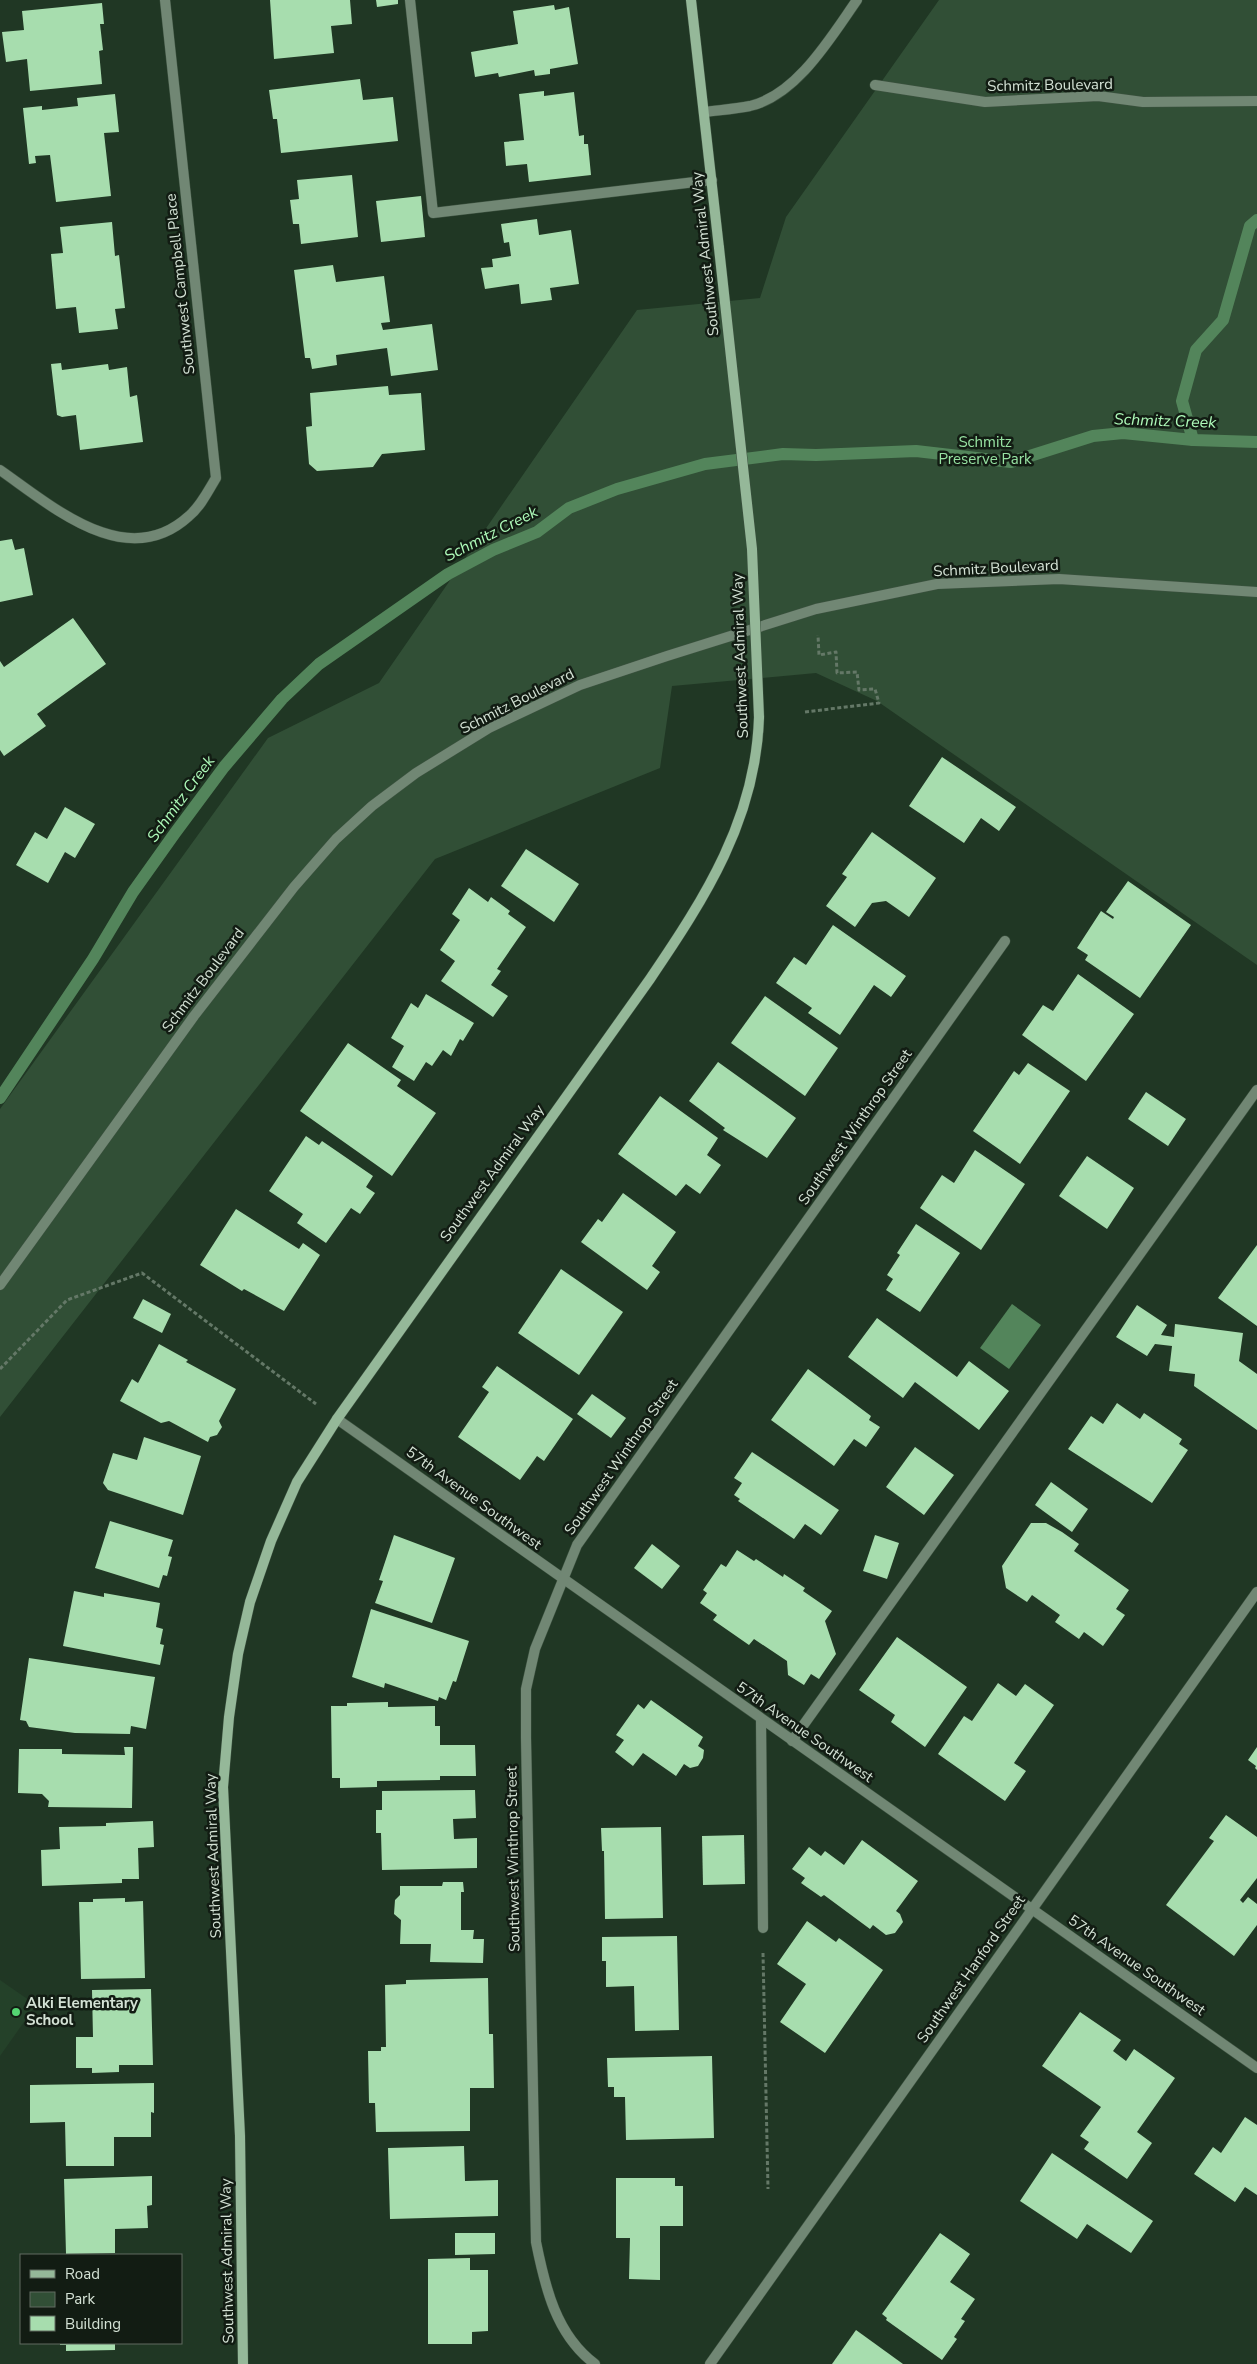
<svg xmlns="http://www.w3.org/2000/svg" width="1257" height="2364" font-family="'Nunito Sans',sans-serif">
	<rect width="100%" height="100%" fill="#203724"/>
	<path fill="#244129" d="M0 1980 36 2005 0 2056Z"/>
	<path fill="#314f36" d="M939 0H1257V965L877 701 816 673 672 686 660 768 435 859 0 1417V1109L268 738 379 683 637 310 760 298 786 217Z"/>
	<path fill="#53855b" d="M1012 1304 1041 1325 1009 1369 980 1348Z"/>
	<g fill="none" stroke-linecap="round" stroke-linejoin="round">
		<g stroke="#53855b" stroke-width="12">
			<path d="M1193 440 1182 401 1196 350 1223 320 1250 226 1257 220"/>
			<path d="M0 1098 93 959 133 892 175 833 224 767 282 699 319 664 448 574 493 550 537 532 569 508 617 489 705 464 783 454 816 455 916 451 1011 462 1093 436 1123 433 1193 440 1257 442"/>
		</g>
	</g>
	<g fill="#a7ddae">
		<path d="M270 0H350L352 24 331 26 334 53 274 59Z"/>
		<path d="M376 0H398V4L377 7Z"/>
		<path d="M102 3 104 24H100L103 50 99 51 102 84 30 91 27 59 6 62 2 32 24 30 22 11Z"/>
		<path d="M554 5 555 10 569 7 578 64 550 69V74L535 76 534 70 499 77 498 73 475 77 471 52 518 44 513 11Z"/>
		<path d="M360 79 363 100 393 97 398 141 281 153 277 119H273L269 90Z"/>
		<path d="M544 91V96L574 92 579 136 584 135V144H588L591 175 529 182 527 164 506 166 504 142 524 140 519 94Z"/>
		<path d="M115 94 119 132 104 133 111 196 56 202 50 155 35 156 36 163 29 164 23 108 42 106V110L78 106 77 98Z"/>
		<path d="M352 175 358 237 301 244 299 224H293L290 200 299 199 297 180Z"/>
		<path d="M421 196 425 237 381 242 376 201Z"/>
		<path d="M537 219 539 235 571 230 579 284 550 288 552 300 521 304 519 284 485 289 481 268 493 267 492 259 511 256 509 242 504 243 501 224Z"/>
		<path d="M112 222 115 256 119 255 125 308 115 309 118 329 79 333 76 307 56 309 51 254 63 253 60 227Z"/>
		<path d="M333 265 336 282 384 276 390 322 381 323 383 330 432 324 438 370 391 376 387 348 336 355 337 365 312 369 310 358H305L294 270Z"/>
		<path d="M61 363 62 370 108 364 109 370 127 367 130 397 137 395 143 442 80 450 76 415 62 417 57 415 51 364Z"/>
		<path d="M388 386 389 395 421 393 425 450 382 454 373 467 317 471 309 464 306 427 312 426 310 393Z"/>
		<path d="M12 539 15 550 24 548 33 595 0 602V541Z"/>
		<path d="M73 618 106 664 37 714 46 726 4 756 0 750V661L4 667Z"/>
		<path d="M942 757 1016 807 999 831 981 818 964 843 909 806Z"/>
		<path d="M65 807 95 824 75 858 65 852 48 883 16 865 35 832 47 839Z"/>
		<path d="M872 832 936 878 909 917 886 901 872 903 855 927 826 906 847 877 842 874Z"/>
		<path d="M526 849 579 884 554 922 501 886Z"/>
		<path d="M1128 881 1191 925 1140 998 1085 960 1088 955 1077 948 1101 911 1113 919 1114 917 1106 912Z"/>
		<path d="M469 888 488 902 491 897 510 911 508 914 526 927 497 969 501 971 491 985 508 996 493 1017 441 981 455 961 440 950 460 920 452 914Z"/>
		<path d="M833 925 906 976 891 997 874 985 840 1035 808 1013 812 1008 776 983 794 957 806 965Z"/>
		<path d="M1078 974 1134 1014 1086 1081 1022 1035 1043 1005 1053 1011Z"/>
		<path d="M426 994 474 1023 463 1041 460 1039 451 1056 443 1050 432 1066 426 1062 414 1081 392 1067 404 1046 391 1038 411 1003 418 1008Z"/>
		<path d="M765 996 838 1048 805 1096 731 1043Z"/>
		<path d="M348 1043 401 1080 397 1086 436 1113 392 1176 300 1111Z"/>
		<path d="M718 1062 796 1118 767 1158 723 1130 725 1128 689 1101Z"/>
		<path d="M1028 1063 1070 1091 1020 1164 973 1131 1014 1071 1019 1075Z"/>
		<path d="M1146 1092 1186 1119 1168 1146 1128 1119Z"/>
		<path d="M660 1096 718 1138 707 1155 721 1165 700 1194 686 1184 676 1196 618 1154Z"/>
		<path d="M306 1136 319 1145 322 1141 373 1176 366 1187 375 1193 360 1214 351 1208 326 1243 297 1223 303 1214 269 1191Z"/>
		<path d="M975 1150 1025 1184 981 1250 920 1208 942 1175 954 1183Z"/>
		<path d="M1087 1156 1134 1188 1107 1229 1059 1196Z"/>
		<path d="M623 1193 676 1232 652 1266 660 1272 647 1290 581 1242 598 1219 602 1222Z"/>
		<path d="M236 1209 299 1249 303 1243 320 1255 284 1311 244 1289 242 1291 200 1265Z"/>
		<path d="M916 1224 960 1253 920 1312 886 1290 893 1279 887 1275 900 1255 897 1253Z"/>
		<path d="M1257 1245V1326L1218 1298Z"/>
		<path d="M561 1269 623 1312 579 1375 518 1333Z"/>
		<path d="M143 1299 171 1314 162 1333 133 1318Z"/>
		<path d="M1137 1305 1167 1325 1161 1335 1174 1337 1175 1324 1243 1333 1239 1361 1257 1374V1430L1194 1386 1195 1374 1169 1371 1172 1346 1155 1344 1147 1356 1116 1337Z"/>
		<path d="M877 1318 957 1377 969 1361 1009 1391 979 1430 915 1382 903 1398 848 1357Z"/>
		<path d="M159 1344 188 1360 186 1362 236 1389 219 1421 222 1427 217 1435 210 1437 208 1442 169 1421 161 1423 120 1401 132 1379 138 1383Z"/>
		<path d="M497 1366 573 1419 544 1461 537 1456 520 1480 458 1437 489 1392 482 1387Z"/>
		<path d="M808 1369 871 1416 869 1420 880 1427 866 1447 854 1439 834 1466 771 1420Z"/>
		<path d="M592 1394 626 1418 611 1438 577 1414Z"/>
		<path d="M1117 1403 1140 1419 1144 1413 1182 1439 1179 1444 1188 1450 1152 1503 1068 1449 1091 1416 1103 1424Z"/>
		<path d="M144 1437 201 1456 183 1515 108 1490 103 1483 113 1453 137 1460Z"/>
		<path d="M915 1447 954 1475 924 1515 886 1487Z"/>
		<path d="M752 1452 839 1510 821 1535 805 1524 794 1539 738 1501 740 1499 734 1495 742 1483 734 1478Z"/>
		<path d="M1051 1482 1088 1509 1072 1532 1035 1505Z"/>
		<path d="M110 1521 173 1540 168 1556 172 1557 167 1576 163 1575 159 1588 95 1568Z"/>
		<path d="M1031 1523H1046L1062 1532 1079 1544 1074 1551 1129 1590 1116 1609 1125 1615 1103 1646 1084 1632 1079 1639 1055 1622 1060 1615 1032 1595 1027 1602 1006 1588 1002 1566Z"/>
		<path d="M394 1535 455 1558 432 1623 375 1603 383 1581 379 1580Z"/>
		<path d="M875 1535 899 1543 887 1579 863 1571Z"/>
		<path d="M652 1544 680 1566 662 1589 634 1568Z"/>
		<path d="M737 1550 754 1561 756 1559 783 1577 784 1574 805 1588 803 1591 832 1611 825 1621 836 1654 819 1679 811 1674 804 1685 788 1675 787 1661 754 1639 749 1645 713 1620 717 1615 700 1603 707 1593 703 1590 721 1564 726 1567Z"/>
		<path d="M74 1591 104 1597V1593L160 1603 156 1627 163 1629 160 1644 164 1645 160 1665 63 1646Z"/>
		<path d="M371 1609 469 1641 456 1682 453 1681 446 1700 439 1697 438 1701 385 1683 384 1688 352 1677Z"/>
		<path d="M897 1637 967 1687 925 1747 891 1722 895 1715 859 1690Z"/>
		<path d="M29 1658 155 1677 146 1729 131 1726 130 1734 75 1733 29 1727 26 1721 20 1720Z"/>
		<path d="M998 1683 1016 1696 1025 1684 1054 1705 1014 1763 1026 1771 1005 1801 938 1754 964 1716 972 1721Z"/>
		<path d="M651 1700 703 1737 698 1746 704 1750 703 1758 698 1766 690 1768 684 1764 676 1776 643 1753 633 1766 615 1752 624 1740 616 1735 638 1704 644 1709Z"/>
		<path d="M388 1702V1707L435 1706V1726H440V1745H475L476 1776H440V1780L377 1781V1787L340 1788V1778H332L331 1706H347V1703Z"/>
		<path d="M124 1747H133L132 1808 48 1807 49 1801 42 1794 18 1793 19 1749H62V1754L125 1755Z"/>
		<path d="M1257 1747V1770L1255 1768 1256 1766 1248 1760Z"/>
		<path d="M475 1790 476 1818 453 1819 454 1839 477 1838V1868L382 1870 381 1833H376V1810H382V1791Z"/>
		<path d="M1226 1815 1257 1837V1878L1240 1900 1243 1903 1248 1897 1257 1904V1925L1234 1956 1166 1905 1214 1841 1209 1838Z"/>
		<path d="M153 1821 154 1847 138 1848 139 1879H122V1883L42 1886 41 1850 60 1849 59 1827 106 1826V1823Z"/>
		<path d="M661 1827 663 1918 605 1919 604 1851H602L601 1828Z"/>
		<path d="M744 1835 745 1884 703 1885 702 1836Z"/>
		<path d="M862 1840 918 1881 896 1911 900 1914 903 1922 895 1933 886 1935 873 1925 870 1929 824 1895 821 1897 801 1883 805 1878 792 1869 809 1847 821 1856 825 1851 844 1865Z"/>
		<path d="M443 1882H463L464 1892H461V1930H474L473 1939H484L483 1963 430 1962 431 1944H400L401 1920 394 1914 395 1900 400 1895V1886H442Z"/>
		<path d="M125 1898V1902L143 1901 145 1978 81 1979 79 1902H93V1899Z"/>
		<path d="M807 1921 836 1942 839 1938 883 1970 825 2053 780 2022 806 1984 777 1964Z"/>
		<path d="M677 1936 679 2030 635 2031 634 1986 606 1987V1961H602V1937Z"/>
		<path d="M488 1978 489 2034H493L494 2088H470V2131L376 2132 375 2103H369L368 2051H381V2047H386L385 1985 406 1984V1980Z"/>
		<path d="M151 1989 153 2065H119V2072L92 2073V2068H76V2037H93L92 1990Z"/>
		<path d="M1080 2012 1121 2040 1113 2051 1126 2061 1134 2049 1175 2078 1137 2132 1152 2143 1127 2179 1084 2149 1089 2142 1080 2136 1101 2107 1042 2066Z"/>
		<path d="M712 2056 714 2138 626 2140 625 2097H614V2087H608L607 2058Z"/>
		<path d="M154 2083V2113L151 2112V2137H114V2166H66L65 2122 30 2123V2085Z"/>
		<path d="M1245 2117 1257 2125V2195L1245 2187 1235 2202 1194 2174 1213 2147 1221 2153Z"/>
		<path d="M464 2146 465 2181 498 2180V2216L390 2219 388 2148Z"/>
		<path d="M1052 2153 1153 2221 1131 2253 1087 2224 1077 2239 1020 2201Z"/>
		<path d="M152 2176V2205L147 2206 148 2228 115 2229V2253L66 2254 64 2179Z"/>
		<path d="M616 2178H675V2186H683V2226H660V2280L629 2279 630 2238H616Z"/>
		<path d="M455 2233H495V2254L455 2255Z"/>
		<path d="M940 2233 970 2254 950 2282 975 2299 961 2319 965 2321 954 2337 957 2339 942 2360 886 2320 887 2318 882 2314Z"/>
		<path d="M470 2258V2270H488V2331L472 2332V2344H428V2259Z"/>
		<path d="M856 2330 903 2364H832Z"/>
		<path d="M60 2343H115V2350L66 2351V2345H60Z"/>
	</g>
	<g fill="none" stroke-linecap="round" stroke-linejoin="round">
		<defs>
			<g id="service">
				<path d="M410 0 433 213 712 180"/>
				<path d="M761 1720 763 1928"/>
				<path d="M792 1741 1257 1090"/>
			</g>
			<g id="pedestrian">
				<path d="M875 85 985 102 1098 96 1143 102 1257 101"/>
				<path d="M0 1285 194 1016 294 887 336 839 372 806 416 773 489 728 580 685 667 656 816 609 937 584 1059 579 1257 592"/>
			</g>
			<g id="minor">
				<path d="M704 112C719 110 735 109 750 106 797 95 831 37 857 0"/>
				<path d="M0 470C53 507 127 573 189 516 201 506 208 491 216 478L165 0"/>
				<path d="M337 1419 1257 2068"/>
				<path d="M595 2364C556 2335 545 2287 536 2242L526 1738V1689L535 1649 577 1545 1005 941"/>
				<path d="M710 2364 1257 1592"/>
			</g>
			<g id="secondary">
				<path d="M691 0 719 248"/>
				<path d="M243 2364 240 2136 223 1787 229 1717 238 1654 250 1602 271 1541 297 1482 337 1419 650 979C705 898 756 819 759 717"/>
			</g>
		</defs>
		<use href="#service" stroke="#3d5240" stroke-width="11"/>
		<use href="#pedestrian" stroke="#3d5240" stroke-width="11"/>
		<use href="#minor" stroke="#3d5240" stroke-width="11"/>
		<use href="#secondary" stroke="#3d5240" stroke-width="11"/>
		<g stroke="#647867" stroke-width="3" stroke-dasharray="4 2.5" stroke-linecap="butt">
			<path d="M805 712 879 703 875 689 859 690 857 672 837 673 836 652 819 655 818 635"/>
			<path d="M0 1369 67 1300 142 1273 316 1404"/>
			<path d="M763 1953 768 2189"/>
		</g>
		<use href="#service" stroke="#718774" stroke-width="10"/>
		<use href="#pedestrian" stroke="#718774" stroke-width="10"/>
		<use href="#minor" stroke="#718774" stroke-width="10"/>
		<use href="#secondary" stroke="#95b899" stroke-width="10"/>
		<defs>
			<path id="secondary-bridge" d="M719 248 752 549 759 717"/>
		</defs>
		<use href="#secondary-bridge" stroke="#3d5240" stroke-width="11" stroke-linecap="butt"/>
		<use href="#secondary-bridge" stroke="#95b899" stroke-width="10"/>
	</g>
	<circle fill="#54d672" stroke="#121c13" stroke-width="2" cx="16" cy="2012" r="5"/>
	<g text-anchor="middle" dominant-baseline="central" stroke-width="5" stroke-linejoin="round" paint-order="stroke">
		<g font-size="15" fill="#d4e2d5" stroke="#121c13">
			<text transform="translate(1050 85) rotate(-1)">Schmitz Boulevard</text>
			<text transform="translate(705 254) rotate(-96)">Southwest Admiral Way</text>
			<text transform="translate(180 284) rotate(-96)">Southwest Campbell Place</text>
			<text transform="translate(996 568) rotate(-3)">Schmitz Boulevard</text>
			<text transform="translate(740 656) rotate(-92)">Southwest Admiral Way</text>
			<text transform="translate(517 701) rotate(-27)">Schmitz Boulevard</text>
			<text transform="translate(203 980) rotate(-53)">Schmitz Boulevard</text>
			<text transform="translate(855 1127) rotate(-55)">Southwest Winthrop Street</text>
			<text transform="translate(492 1173) rotate(-54)">Southwest Admiral Way</text>
			<text transform="translate(621 1457) rotate(-55)">Southwest Winthrop Street</text>
			<text transform="translate(474 1498) rotate(36)">57th Avenue Southwest</text>
			<text transform="translate(805 1732) rotate(35)">57th Avenue Southwest</text>
			<text transform="translate(213 1856) rotate(-92)">Southwest Admiral Way</text>
			<text transform="translate(513 1859) rotate(-91)">Southwest Winthrop Street</text>
			<text transform="translate(1137 1965) rotate(35)">57th Avenue Southwest</text>
			<text transform="translate(971 1969) rotate(-55)">Southwest Hanford Street</text>
			<text transform="translate(227 2261) rotate(-91)">Southwest Admiral Way</text>
		</g>
		<g font-size="15" fill="#97e2a2" stroke="#121c13">
			<text x="985" y="442">Schmitz<tspan x="985" dy="17">Preserve Park</tspan></text>
		</g>
		<g font-size="15" font-weight="bold" fill="#d4e2d5" stroke="#121c13" text-anchor="start">
			<text x="26" y="2003">Alki Elementary<tspan x="26" dy="17">School</tspan></text>
		</g>
		<g font-size="16" font-style="italic" fill="#aefab9" stroke="#121c13">
			<text transform="translate(1165 421) rotate(2)">Schmitz Creek</text>
			<text transform="translate(491 534) rotate(-27)">Schmitz Creek</text>
			<text transform="translate(181 799) rotate(-54)">Schmitz Creek</text>
		</g>
	</g>
	<rect x="20" y="2254" width="162" height="90" fill="#121c13" stroke="#606b61"/>
	<rect x="30" y="2270" width="25" height="8" fill="#95b899" stroke="#606b61"/>
	<text x="65" y="2279" font-size="15" fill="#d4e2d5">Road</text>
	<rect x="30" y="2292" width="25" height="15" fill="#314f36" stroke="#606b61"/>
	<text x="65" y="2304" font-size="15" fill="#d4e2d5">Park</text>
	<rect x="30" y="2316" width="25" height="15" fill="#a7ddae" stroke="#606b61"/>
	<text x="65" y="2329" font-size="15" fill="#d4e2d5">Building</text>
</svg>
